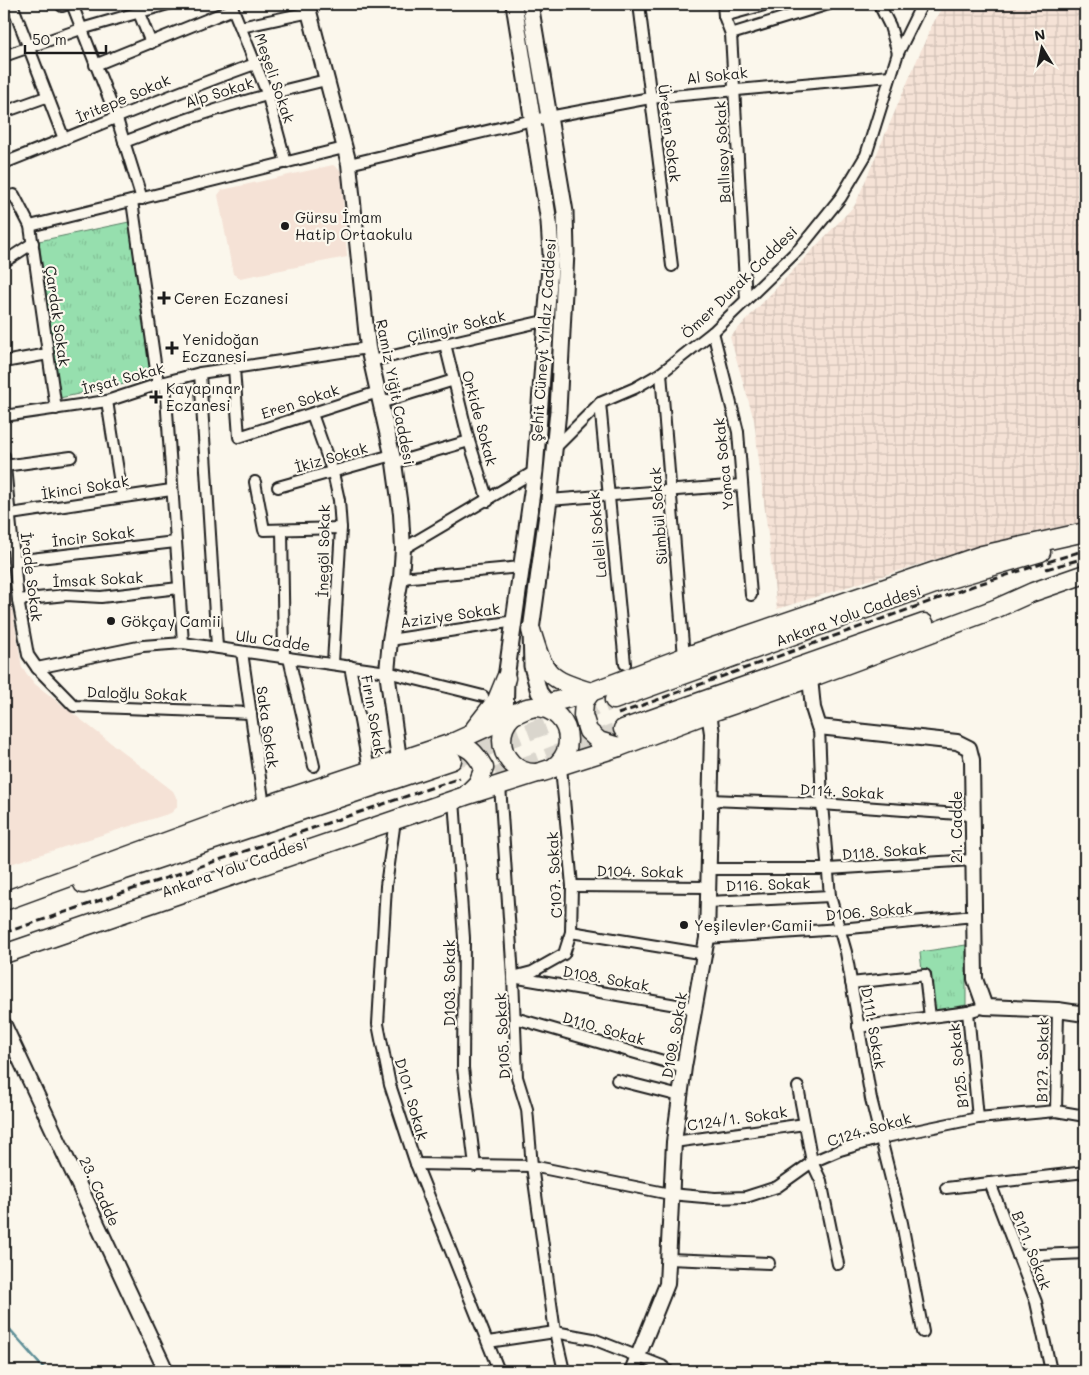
<svg xmlns="http://www.w3.org/2000/svg" width="1089" height="1375" font-family="Mali,sans-serif">
	<defs>
		<pattern id="industrial-grid" width="8" height="8" patternUnits="userSpaceOnUse" patternTransform="scale(1.25)"><rect width="8" height="8" fill="#f5e2d6"/><path d="M0 4h8M4 0v8" fill="none" stroke="#d1c1b7"/></pattern>
		<pattern id="park-tufts" width="24" height="20" patternUnits="userSpaceOnUse" patternTransform="scale(1.25)"><rect width="24" height="20" fill="#96dfae"/><path d="M3 7l-1-3M5 7V3M7 7l1-3M15 17l-1-3M17 17v-4M19 17l1-3" fill="none" stroke="#81bf95"/></pattern>
	</defs>
	<rect width="100%" height="100%" fill="#fbf7ec"/>
	<filter id="ink" filterUnits="userSpaceOnUse"><feTurbulence type="fractalNoise" baseFrequency=".02" numOctaves="2"/><feDisplacementMap in="SourceGraphic" scale="10" xChannelSelector="R" yChannelSelector="G"/><feConvolveMatrix kernelMatrix="1 2 1 2 8 2 1 2 1" color-interpolation-filters="sRGB"/></filter>
	<g filter="url(#ink)">
		<g fill="#f5e2d6">
			<path d="M333 165 341 171 347 257 240 278 233 274 218 195 222 190Z"/>
			<path d="M4 558 22 668 35 684 173 791 177 799V807L171 813 4 866Z"/>
		</g>
		<path fill="url(#industrial-grid)" d="M944 4H1085V521L987 543 777 609 754 420 730 337 855 205 931 27Z"/>
		<g fill="url(#park-tufts)" stroke="#597e65">
			<path d="M129 222 152 378 60 398 39 241Z"/>
			<path d="M966 945V1005L934 1011 930 971H922L920 952Z"/>
		</g>
		<g fill="none" stroke-linecap="round" stroke-linejoin="round">
			<path stroke="#609098" stroke-width="3" d="M4 1323 46 1371"/>
			<g stroke="#dad6cd" stroke-width="18" stroke-dasharray="18 9" stroke-linecap="butt">
				<path d="M452 760 614 700"/>
				<path d="M471 786 623 729"/>
			</g>
			<defs>
				<g id="street">
					<path d="M12 4 64 139"/>
					<path d="M61 4 62 6 68 4"/>
					<path d="M72 4 117 119 142 199"/>
					<path d="M231 4 267 93 286 163"/>
					<path d="M639 4 672 266"/>
					<path d="M723 4 724 16 731 34 746 300"/>
					<path d="M879 4 890 26 898 53"/>
					<path d="M139 13 151 43"/>
					<path d="M724 16 768 4"/>
					<path d="M241 27 310 12"/>
					<path d="M731 34 829 4"/>
					<path d="M4 56 81 29 168 4"/>
					<path d="M95 65 233 9"/>
					<path d="M4 112 46 97"/>
					<path d="M124 142C191 116 257 96 326 80"/>
					<path d="M4 163C88 130 170 94 255 64"/>
					<path d="M349 164 533 120 650 98 890 76"/>
					<path d="M4 197 14 195 30 226 56 409"/>
					<path d="M132 201 158 384"/>
					<path d="M30 226 344 148"/>
					<path d="M4 262 33 243"/>
					<path d="M713 332 738 432 751 595"/>
					<path d="M445 344 469 441 488 501"/>
					<path d="M371 361 548 320"/>
					<path d="M4 362 48 354"/>
					<path d="M234 368 239 437 378 392"/>
					<path d="M200 373 217 647"/>
					<path d="M661 373 684 657"/>
					<path d="M165 382 183 643"/>
					<path d="M107 401 122 496"/>
					<path d="M380 403 454 380"/>
					<path d="M600 403 625 664"/>
					<path d="M312 414 333 473 339 500 341 528 333 663"/>
					<path d="M4 416 107 401 165 382 200 373 368 348"/>
					<path d="M554 449 600 403 635 388 661 373 713 332 800 248 841 197 866 155 898 53 922 4"/>
					<path d="M4 456 18 600 28 655 37 668 74 706 251 713"/>
					<path d="M394 463 469 441"/>
					<path d="M4 466 71 457"/>
					<path d="M255 482 264 530 341 528"/>
					<path d="M278 487 392 455"/>
					<path d="M549 500 741 485"/>
					<path d="M4 515 171 490"/>
					<path d="M282 530 284 657"/>
					<path d="M403 549 535 471"/>
					<path d="M14 561 175 542"/>
					<path d="M401 578 521 567"/>
					<path d="M18 600 66 595 101 597 179 588"/>
					<path d="M390 640 515 621"/>
					<path d="M242 652 264 806"/>
					<path d="M289 658 314 766"/>
					<path d="M350 666 369 770"/>
					<path d="M37 668 143 646 183 643 387 672 483 696"/>
					<path d="M819 727 822 804 830 896 846 952 871 1099 902 1223 923 1332"/>
					<path d="M500 785 513 977 517 1077 527 1109 532 1166 555 1332 564 1371"/>
					<path d="M454 800 464 938 463 1068 475 1166"/>
					<path d="M709 800 822 804 972 815"/>
					<path d="M395 820 386 886 378 1024 390 1085 416 1164 499 1371"/>
					<path d="M708 869H828L973 860"/>
					<path d="M572 886 708 887"/>
					<path d="M708 902 830 896"/>
					<path d="M571 932 705 954"/>
					<path d="M707 938 840 929 974 916"/>
					<path d="M513 977 532 972 564 954 571 932 572 886 561 767"/>
					<path d="M518 978 694 1008"/>
					<path d="M851 983 925 975 930 1017"/>
					<path d="M968 1012 978 1118"/>
					<path d="M515 1018 684 1067"/>
					<path d="M858 1027 968 1012 985 1007"/>
					<path d="M617 1080 680 1096"/>
					<path d="M798 1087 812 1162 821 1181 838 1264"/>
					<path d="M1056 1111 1058 1010"/>
					<path d="M674 1142 805 1124"/>
					<path d="M416 1164 532 1166 670 1194 715 1198 746 1197 777 1187 812 1162 840 1150 881 1138 978 1118 1056 1111 1085 1116"/>
					<path d="M990 1183 1085 1172"/>
					<path d="M946 1188 990 1183 1036 1302 1051 1371"/>
					<path d="M1018 1256 1085 1253"/>
					<path d="M668 1259 769 1263"/>
					<path d="M488 1342 555 1332 593 1339 662 1366 668 1371"/>
					<path d="M1082 1371H1085"/>
				</g>
				<g id="secondary">
					<path d="M307 4 349 164 368 348 394 463 401 514 403 549 401 578 390 640 387 672 399 759"/>
					<path d="M810 678 813 708 819 727 957 742 969 748 972 760 975 979 985 1007 1058 1010 1085 1014"/>
					<path d="M4 1025 166 1371"/>
					<path d="M632 1371 667 1284 674 1142 684 1067 707 938 712 733 709 713"/>
				</g>
				<g id="primary">
					<path d="M530 4 565 212 566 252 558 411 549 500 531 630 532 666 539 692 557 716"/>
					<path d="M505 727 506 678 535 471 551 254 549 222 514 4"/>
				</g>
				<g id="highway">
					<path d="M531 630C544 674 547 679 591 692L584 702 583 715 588 731 599 741 619 747"/>
					<path d="M614 700 946 580 1041 552"/>
					<circle cx="535" cy="740" r="33"/>
					<path d="M475 728 497 700 506 678"/>
					<path d="M623 729 924 623"/>
					<path d="M452 743C469 746 475 752 484 768L478 783 466 795"/>
					<path d="M83 884 452 760"/>
					<path d="M4 901 264 806 452 743 527 709 591 692 684 657 982 555 1085 532"/>
					<path d="M4 954 465 796 619 747 709 713 810 678 995 609 1033 592 1085 574"/>
				</g>
			</defs>
			<use href="#street" stroke="#1c1c1c" stroke-width="14"/>
			<use href="#secondary" stroke="#1c1c1c" stroke-width="18"/>
			<use href="#primary" stroke="#1c1c1c" stroke-width="19"/>
			<use href="#highway" stroke="#1c1c1c" stroke-width="21"/>
			<use href="#street" stroke="#fbf7ec" stroke-width="10"/>
			<use href="#secondary" stroke="#fbf7ec" stroke-width="14"/>
			<use href="#primary" stroke="#fbf7ec" stroke-width="15"/>
			<use href="#highway" stroke="#fbf7ec" stroke-width="18"/>
			<g stroke="#1c1c1c" stroke-width="3" stroke-dasharray="8 4" stroke-linecap="butt">
				<path d="M1046 569 1085 558"/>
				<path d="M618 714 976 585 1085 550"/>
				<path d="M4 933 460 778"/>
			</g>
		</g>
	</g>
	<g fill="#1c1c1c" stroke="#fbf7ec" stroke-width="2">
		<circle cx="285" cy="226" r="5"/>
		<path d="M161.5 290.5h5v5h5v5h-5v5h-5v-5h-5v-5h5z"/>
		<path d="M169.5 340.5h5v5h5v5h-5v5h-5v-5h-5v-5h5z"/>
		<path d="M153.5 389.5h5v5h5v5h-5v5h-5v-5h-5v-5h5z"/>
		<circle cx="111" cy="621" r="5"/>
		<circle cx="684" cy="925" r="5"/>
	</g>
	<g text-anchor="middle" dominant-baseline="central" stroke-width="4.5" stroke-linejoin="round" paint-order="stroke">
		<g font-size="15" fill="#1c1c1c" stroke="#fbf7ec">
			<text transform="translate(717 75) rotate(-6)">Al Sokak</text>
			<text transform="translate(275 78) rotate(71)">Meşeli Sokak</text>
			<text transform="translate(219 92) rotate(-17)">Alp Sokak</text>
			<text transform="translate(123 98) rotate(-23)">İritepe Sokak</text>
			<text transform="translate(670 133) rotate(83)">Üreten Sokak</text>
			<text transform="translate(722 152) rotate(-93)">Ballısoy Sokak</text>
			<text transform="translate(739 282) rotate(-44)">Ömer Durak Caddesi</text>
			<text transform="translate(58 316) rotate(82)">Çardak Sokak</text>
			<text transform="translate(456 326) rotate(-13)">Çilingir Sokak</text>
			<text transform="translate(543 340) rotate(-86)">Şehit Cüneyt Yıldız Caddesi</text>
			<text transform="translate(123 378) rotate(-15)">İrşat Sokak</text>
			<text transform="translate(396 392) rotate(79)">Ramiz Yiğit Caddesi</text>
			<text transform="translate(300 401) rotate(-18)">Eren Sokak</text>
			<text transform="translate(480 418) rotate(75)">Orkide Sokak</text>
			<text transform="translate(331 457) rotate(-16)">İkiz Sokak</text>
			<text transform="translate(723 464) rotate(-96)">Yonca Sokak</text>
			<text transform="translate(85 487) rotate(-9)">İkinci Sokak</text>
			<text transform="translate(658 516) rotate(-94)">Sümbül Sokak</text>
			<text transform="translate(597 535) rotate(-95)">Laleli Sokak</text>
			<text transform="translate(93 536) rotate(-7)">İncir Sokak</text>
			<text transform="translate(323 551) rotate(-89)">İnegöl Sokak</text>
			<text transform="translate(32 577) rotate(83)">İrade Sokak</text>
			<text transform="translate(98 579) rotate(-3)">İmsak Sokak</text>
			<text transform="translate(450 615) rotate(-8)">Aziziye Sokak</text>
			<text transform="translate(848 615) rotate(-20)">Ankara Yolu Caddesi</text>
			<text transform="translate(273 640) rotate(8)">Ulu Cadde</text>
			<text transform="translate(137 693) rotate(2)">Daloğlu Sokak</text>
			<text transform="translate(374 715) rotate(80)">Fırın Sokak</text>
			<text transform="translate(268 727) rotate(82)">Saka Sokak</text>
			<text transform="translate(842 791) rotate(3)">D114. Sokak</text>
			<text transform="translate(956 827) rotate(-90)">21. Cadde</text>
			<text transform="translate(884 851) rotate(-4)">D118. Sokak</text>
			<text transform="translate(234 867) rotate(-19)">Ankara Yolu Caddesi</text>
			<text transform="translate(640 871) rotate(1)">D104. Sokak</text>
			<text transform="translate(554 875) rotate(-93)">C107. Sokak</text>
			<text transform="translate(768 884) rotate(-2)">D116. Sokak</text>
			<text transform="translate(869 911) rotate(-5)">D106. Sokak</text>
			<text transform="translate(606 978) rotate(10)">D108. Sokak</text>
			<text transform="translate(449 983) rotate(-90)">D103. Sokak</text>
			<text transform="translate(604 1028) rotate(16)">D110. Sokak</text>
			<text transform="translate(874 1028) rotate(80)">D111. Sokak</text>
			<text transform="translate(674 1035) rotate(-80)">D109. Sokak</text>
			<text transform="translate(502 1036) rotate(-93)">D105. Sokak</text>
			<text transform="translate(1042 1060) rotate(-89)">B127. Sokak</text>
			<text transform="translate(958 1066) rotate(-96)">B125. Sokak</text>
			<text transform="translate(412 1099) rotate(74)">D101. Sokak</text>
			<text transform="translate(737 1118) rotate(-8)">C124/1. Sokak</text>
			<text transform="translate(869 1129) rotate(-16)">C124. Sokak</text>
			<text transform="translate(100 1191) rotate(65)">23. Cadde</text>
			<text transform="translate(1032 1250) rotate(69)">B121. Sokak</text>
		</g>
		<g font-size="15" fill="#1c1c1c" stroke="#fbf7ec" text-anchor="start">
			<text x="295" y="217">Gürsu İmam<tspan x="295" dy="17">Hatip Ortaokulu</tspan></text>
			<text x="174" y="298">Ceren Eczanesi</text>
			<text x="182" y="339">Yenidoğan<tspan x="182" dy="17">Eczanesi</tspan></text>
			<text x="166" y="388">Kayapınar<tspan x="166" dy="17">Eczanesi</tspan></text>
			<text x="121" y="621">Gökçay Camii</text>
			<text x="694" y="925">Yeşilevler Camii</text>
		</g>
	</g>
	<rect width="1089" height="1375" fill="none" stroke="#fbf7ec" stroke-width="20"/>
	<rect x="10" y="10" width="1069" height="1355" fill="none" stroke="#1c1c1c" stroke-width="2" filter="url(#ink)"/>
	<g transform="translate(1042 48) rotate(350)" stroke="#fbf7ec" stroke-width="4" paint-order="stroke">
	<path d="M0-4L9 19L0 12L-9 19Z" fill="#1c1c1c"/>
	<text y="-8" font-size="14" font-weight="bold" text-anchor="middle" fill="#1c1c1c">N</text>
	</g>
	<path d="M25 45v8h81v-8" fill="none" stroke="#1c1c1c" stroke-width="2.5"/>
	<text x="32" y="45" font-size="15" fill="#1c1c1c" stroke="#fbf7ec" stroke-width="4" paint-order="stroke">50 m</text>
</svg>
